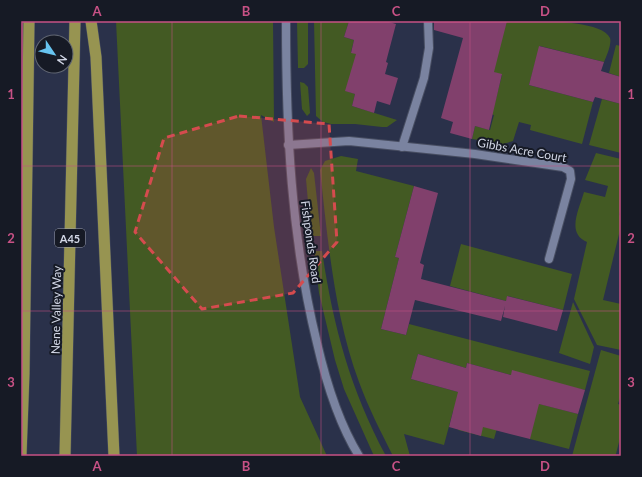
<svg xmlns="http://www.w3.org/2000/svg" width="642" height="477" font-family="Lato,sans-serif">
	<rect width="100%" height="100%" fill="#2a314a"/>
	<g fill="#435a23">
		<path d="M116 21H273L274 122 261 115 274 227 300 397 327 456H137Z"/>
		<path d="M297 21H308V64L304 68H298Z"/>
		<path d="M314 21H349L344 37 354 40 351 52 366 57 349 79 346 91 355 94 352 106 397 120 387 127H382L355 124H331L323 122 316 116Z"/>
		<path d="M502 21C522 21 601 18 610 38 612 44 606 57 604 62L540 46 529 85 593 102 582 144 530 130 531 125 519 122 513 141 503 144 472 139 475 126 490 130 494 115 478 111 495 102 502 75 490 71Z"/>
		<path d="M616 45 621 46V77L609 73Z"/>
		<path d="M300 82 304 83 308 87 310 113 307 116 302 109Z"/>
		<path d="M602 99 621 104V153L589 145Z"/>
		<path d="M596 153 621 159V208L619 215 621 216V226L603 300 621 304V350L597 345 574 299 587 242C566 233 579 210 584 192L605 197 608 186 585 180Z"/>
		<path d="M341 156 358 159 356 171 414 186 395 257 399 258 381 329 406 335 409 324 590 371 585 390 511 375 467 363 466 368 418 354 411 379 458 392 506 395 578 414 569 449 530 439 501 414 494 439 458 430 462 413 453 411 444 445 404 434 410 456H393C381 432 368 407 359 382 334 314 328 241 320 170L325 161Z"/>
		<path d="M311 168 314 173 321 236H311L306 179Z"/>
		<path d="M461 244 572 274 563 310 508 296 506 301 450 286Z"/>
		<path d="M314 251H322C333 325 350 389 386 456H374L344 389 335 360 319 293Z"/>
		<path d="M573 302 594 347 590 364 559 353Z"/>
		<path d="M601 350 621 356V394L618 404 621 405V434L616 454 615 456H572Z"/>
	</g>
	<g fill="#81406c">
		<path d="M349 21H386L396 24 386 62 388 63 385 74 398 78 390 105 377 101 374 113 352 106 355 94 345 91 356 54 351 53 354 40 344 37Z"/>
		<path d="M434 21H507L494 72 502 74 489 130 475 126 472 139 450 133 453 122 441 118 463 38 434 30Z"/>
		<path d="M539 46 604 62 601 71 621 77V104L595 97 593 102 529 85Z"/>
		<path d="M414 186 438 193 420 263 424 265 421 279 506 301 507 296 563 310 557 331 503 317 505 306 501 321 415 300 406 335 381 329 399 258 395 257Z"/>
		<path d="M418 354 466 368 467 363 511 375 512 370 585 390 578 414 539 404 530 439 483 427 481 436 449 427 458 392 411 379Z"/>
	</g>
	<g fill="none" stroke-linecap="round" stroke-linejoin="round">
		<defs>
			<g id="minor">
				<path d="M288 145 349 141 475 154 563 167 570 171 571 179 549 259"/>
				<path d="M402 147 424 78 429 48 428 21"/>
			</g>
			<path id="tertiary" d="M286 21C286 129 291 238 317 343 326 382 338 422 359 456"/>
			<g id="trunk">
				<path d="M91 21 96 57 114 456"/>
				<path d="M21 455 24 373 29 21"/>
				<path d="M65 456 75 21"/>
			</g>
		</defs>
		<use href="#minor" stroke="#484e62" stroke-width="10"/>
		<use href="#tertiary" stroke="#484e62" stroke-width="10"/>
		<use href="#trunk" stroke="#484e62" stroke-width="12"/>
		<use href="#minor" stroke="#7a83a0" stroke-width="8"/>
		<use href="#tertiary" stroke="#7a83a0" stroke-width="8"/>
		<use href="#trunk" stroke="#979451" stroke-width="11"/>
	</g>
	<path fill="#d54b4e" fill-opacity="0.2" stroke="#d54b4e" stroke-width="3" stroke-dasharray="8 5" stroke-linejoin="round" d="M239 116 329 124 337 242 293 293 202 309 135 232 164 138Z"/>
	<path fill="none" stroke="#c75185" stroke-width="1" stroke-opacity="0.55" d="M172 21V456M321 21V456M470 21V456M21 166H621M21 311H621"/>
	<g text-anchor="middle" dominant-baseline="central" stroke-width="4" stroke-linejoin="round" paint-order="stroke">
		<rect fill="#161a25" stroke="#9a9eac" stroke-width="1" x="55" y="229" width="30" height="18" rx="3"/>
		<g font-size="11" font-weight="bold" fill="#d2d7e6">
			<text x="70" y="238">A45</text>
		</g>
		<g font-size="12" fill="#d2d7e6" stroke="#161a25">
			<text transform="translate(522 150) rotate(10)">Gibbs Acre Court</text>
			<text transform="translate(311 242) rotate(82)">Fishponds Road</text>
			<text transform="translate(56 310) rotate(-89)">Nene Valley Way</text>
		</g>
	</g>
	<rect width="642" height="477" fill="none" stroke="#161a25" stroke-width="44"/>
	<g transform="translate(54 54) rotate(125)"><circle r="19" fill="#161a25" stroke="#616672"/>
	<path d="M0-3L7 15L0 10L-7 15Z" fill="#67c4f0"/>
	<text y="-6" font-size="11" font-weight="bold" text-anchor="middle" fill="#d2d7e6">N</text>
	</g>
	<rect x="22" y="22" width="598" height="433" fill="none" stroke="#c75185" stroke-width="1.5"/>
	<g font-size="13" text-anchor="middle" font-weight="bold" fill="#c75185">
		<text x="97" y="16">A</text>
		<text x="246" y="16">B</text>
		<text x="396" y="16">C</text>
		<text x="545" y="16">D</text>
		<text x="11" y="99">1</text>
		<text x="631" y="99">1</text>
		<text x="11" y="243">2</text>
		<text x="631" y="243">2</text>
		<text x="11" y="387">3</text>
		<text x="631" y="387">3</text>
		<text x="97" y="471">A</text>
		<text x="246" y="471">B</text>
		<text x="396" y="471">C</text>
		<text x="545" y="471">D</text>
	</g>
</svg>
